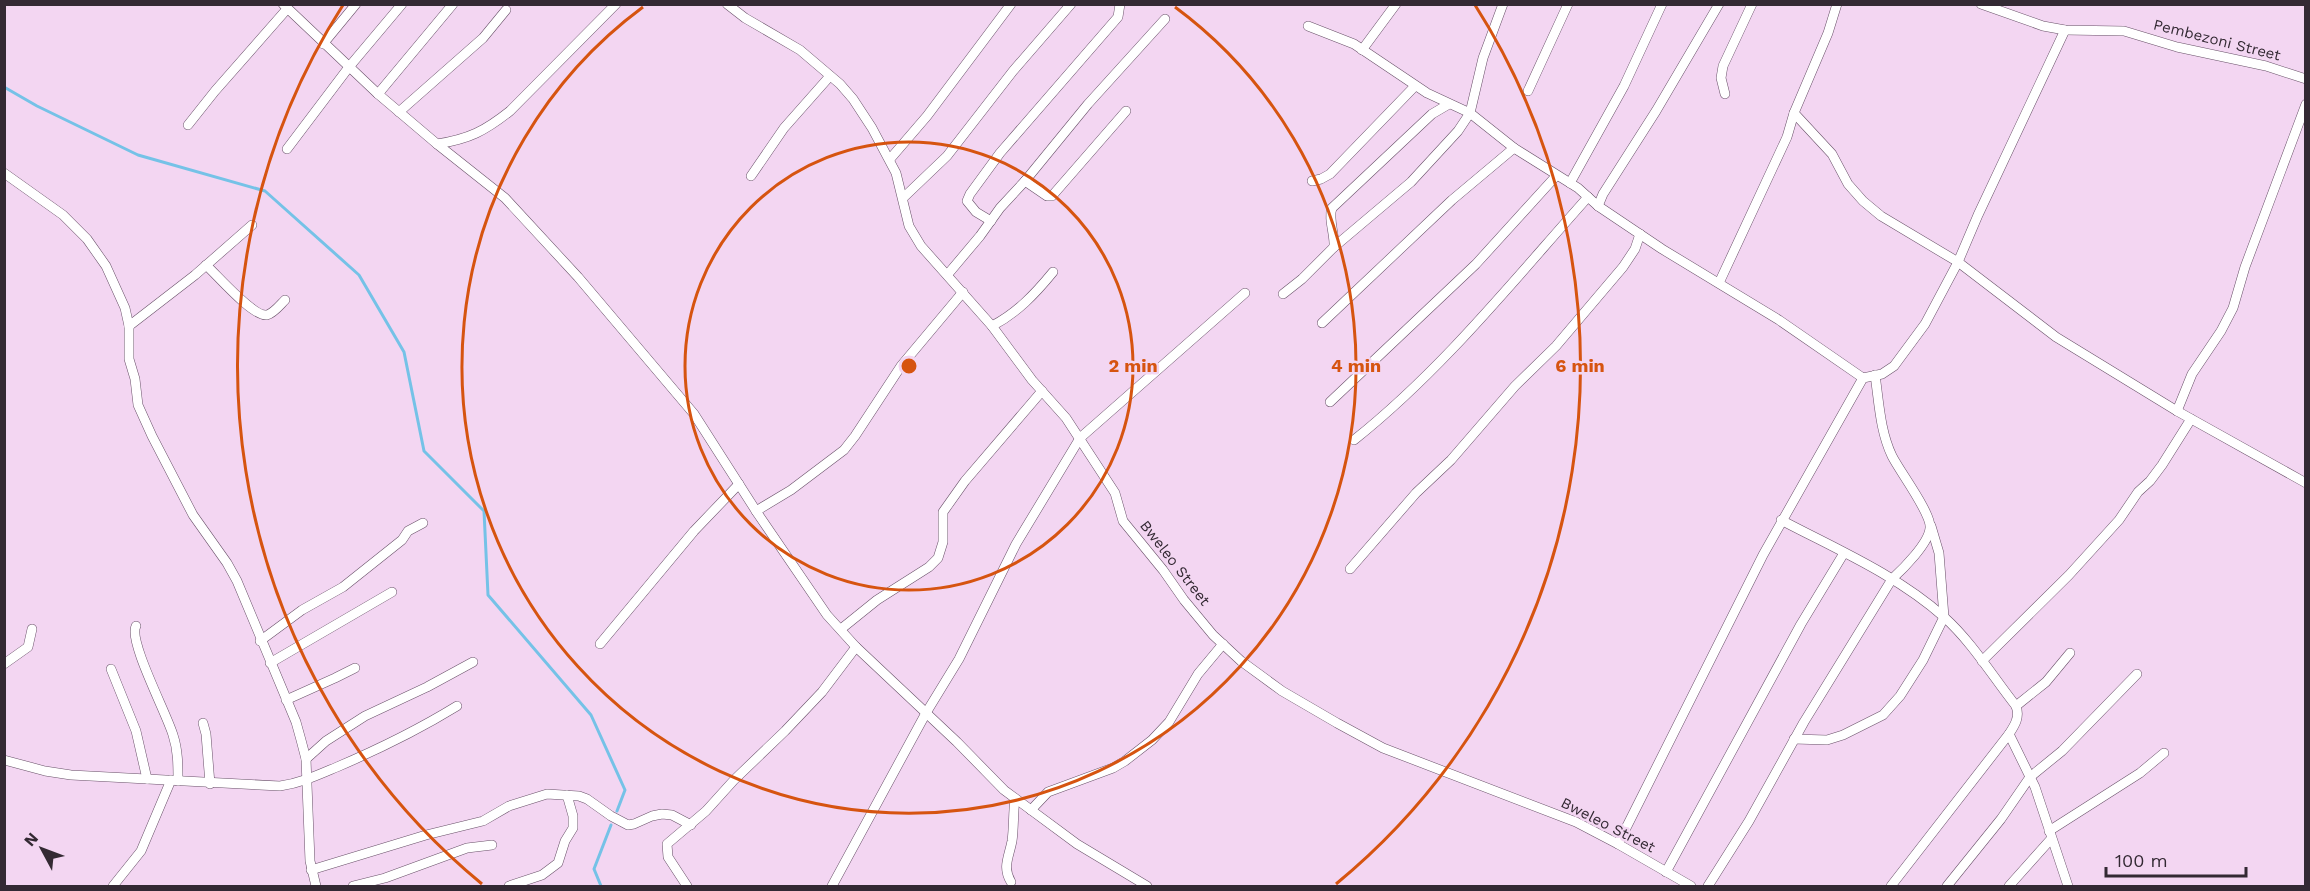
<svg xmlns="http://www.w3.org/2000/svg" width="2310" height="891" font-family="'Work Sans',sans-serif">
	<rect width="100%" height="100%" fill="#f3d6f2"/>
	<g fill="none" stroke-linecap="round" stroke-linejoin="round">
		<g stroke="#75c2e7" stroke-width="3">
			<path d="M4 87 37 106 138 155 265 191 359 275 404 352 424 451 484 511 488 595 591 715 625 790 617 811"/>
			<path d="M601 886 594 869 611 825"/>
		</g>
		<defs>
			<g id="minor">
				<path d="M283 4 378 94 437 144C469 139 485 131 510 111L616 4"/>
				<path d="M727 4 745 18 800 50 840 84 853 99 872 128 896 173 909 226 921 246 992 326 1032 380 1066 418 1115 493 1123 521 1163 570 1184 600 1213 635 1241 661 1282 691 1337 723 1383 748 1576 822 1618 844 1691 886"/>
				<path d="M1981 4 2043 26 2065 30 2124 31 2177 47 2266 66 2306 79"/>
				<path d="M1308 26 1354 44 1427 93 1470 113 1514 148 1578 188 1598 206 1662 249 1779 320 1863 378"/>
				<path d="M323 44 356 4"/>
				<path d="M1362 50 1396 4"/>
				<path d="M1528 91 1568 4"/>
				<path d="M378 94 453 4"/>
				<path d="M1725 94 1721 78 1723 66 1752 4"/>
				<path d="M399 112 483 38 506 10"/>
				<path d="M1794 113 1832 154 1848 184 1863 201 1881 216 1958 262 2056 337 2177 411 2306 483"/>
				<path d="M188 125 215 91 287 9"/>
				<path d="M437 144 505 198 578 277 694 414 758 514 827 615 856 647 957 742 1004 790 1077 844 1147 886"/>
				<path d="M287 149 349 67 402 4"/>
				<path d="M890 159 927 116 1011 4"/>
				<path d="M4 173 63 215 87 239 106 266 125 308 129 326V359L135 379 138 405 152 436 193 515 227 563 237 581 296 722 301 740 306 759 310 861 316 886"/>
				<path d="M751 176 784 128 830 76"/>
				<path d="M1025 181 1047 196H1052L1126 111"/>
				<path d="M1312 181 1321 179 1330 174 1415 86"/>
				<path d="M1570 183 1624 86 1662 4"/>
				<path d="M903 198 947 156 1013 71 1071 4"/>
				<path d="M1598 206 1603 194 1656 111 1719 4"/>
				<path d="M991 221 976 212 967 201 970 194 1000 153 1118 17 1120 4"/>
				<path d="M1334 247C1335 235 1328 218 1332 208L1432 114 1449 104"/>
				<path d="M206 265C218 276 253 317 267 315 274 313 280 305 285 300"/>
				<path d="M948 274 980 236 1000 208 1025 181 1088 104 1165 19"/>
				<path d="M1719 283 1787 137 1794 113 1828 33 1837 4"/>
				<path d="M1283 294 1302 279 1334 247 1411 182 1458 131 1470 113 1483 58 1503 4"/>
				<path d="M1322 323 1452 200 1514 148"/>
				<path d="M129 326 195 275 252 225"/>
				<path d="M992 326C1017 313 1035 294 1053 272"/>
				<path d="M1330 402 1476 264 1556 176"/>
				<path d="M2177 411 2192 374 2221 331 2233 308 2245 267 2306 104"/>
				<path d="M1354 440C1442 370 1513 281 1588 197"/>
				<path d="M756 511 791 490 844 450 855 436 901 366 963 292"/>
				<path d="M1781 520C1836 549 1897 575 1944 617 1972 642 1993 677 2016 706 2020 717 2015 725 2009 734L1891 886"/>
				<path d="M1350 569 1416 493 1451 460 1515 386 1556 346 1623 267 1635 249 1640 234"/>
				<path d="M136 626C128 641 167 714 173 735 178 750 178 765 178 781"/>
				<path d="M841 629 877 600 929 567 938 558 943 542V512L965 481 1042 391"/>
				<path d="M260 641 302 610 343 587 402 540 408 531 423 523"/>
				<path d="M600 644 694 531 739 484"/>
				<path d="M1982 661 2069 575 2119 520 2138 492 2150 481 2162 465 2191 419"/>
				<path d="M270 663 392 592"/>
				<path d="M4 664 28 647 32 629"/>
				<path d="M111 669 136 731 147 779"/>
				<path d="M286 700 335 678 355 668"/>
				<path d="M2016 706 2046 682 2070 653"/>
				<path d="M203 723 206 734 210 784"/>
				<path d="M2009 734 2035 787 2068 886"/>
				<path d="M1794 739 1827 740 1843 735 1883 715 1900 696 1923 660 1944 617 1939 553 1931 526"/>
				<path d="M306 759 326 741 365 716 427 687 473 662"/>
				<path d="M4 760 45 771 71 775 280 786C301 783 318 775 337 767 379 749 418 730 457 706"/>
				<path d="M1031 810 1048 792 1113 768 1125 761 1152 740 1169 722 1198 674 1223 644"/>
				<path d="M2049 831 2140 773 2164 753"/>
				<path d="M1618 844 1763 555 1863 378 1882 374 1894 366 1925 324 1958 262 1978 215 2065 30"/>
				<path d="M311 870 426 835 483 821 509 806 547 794 579 796 587 799 611 816 628 825 634 824 652 816 662 814 672 815 691 825"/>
				<path d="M1666 872 1801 624 1844 553"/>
				<path d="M1011 882C1002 867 1009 857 1012 841 1014 827 1013 813 1015 799"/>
				<path d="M113 886 141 851 171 780"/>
				<path d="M353 886 385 878 467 848 492 845"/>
				<path d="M509 886 542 875 558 863 565 841 573 828V816L567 795"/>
				<path d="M687 886 668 857 667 844 706 811 734 780 785 731 822 692 856 647"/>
				<path d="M832 886 926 713 959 659 1016 544 1080 438 1245 293"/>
				<path d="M1708 886 1749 821 1804 722 1892 579C1903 569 1929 543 1930 528 1932 514 1900 472 1892 456 1880 431 1879 402 1875 375"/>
				<path d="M1947 886 2001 819 2030 777 2062 751 2137 674"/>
				<path d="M2009 886 2051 839"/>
			</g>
		</defs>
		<use href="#minor" stroke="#695169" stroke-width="10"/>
		<use href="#minor" stroke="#fff" stroke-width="9"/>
	</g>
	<g fill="none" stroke="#d65410" stroke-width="3">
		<circle cx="909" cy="366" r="224"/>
		<path d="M1175 7A447 447 0 1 1 643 7"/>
		<path d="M482 884A671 671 0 0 1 343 5M1475 5A671 671 0 0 1 1336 884"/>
	</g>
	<g text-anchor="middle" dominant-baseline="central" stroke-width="5" stroke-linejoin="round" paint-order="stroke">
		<g font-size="15" fill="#332933" stroke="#f3d6f2">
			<text transform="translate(2217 40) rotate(14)">Pembezoni Street</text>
			<text transform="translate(1175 563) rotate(52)">Bweleo Street</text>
			<text transform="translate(1608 825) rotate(27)">Bweleo Street</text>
		</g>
	</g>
	<circle cx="909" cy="366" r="9" fill="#d65410" stroke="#f3d6f2" stroke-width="3"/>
	<g font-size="18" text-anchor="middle" font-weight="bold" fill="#d65410" stroke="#f3d6f2" stroke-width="5" stroke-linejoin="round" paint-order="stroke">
		<text x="1133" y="372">2 min</text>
		<text x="1356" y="372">4 min</text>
		<text x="1580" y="372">6 min</text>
	</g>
	<rect width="2310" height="891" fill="none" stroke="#332933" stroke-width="12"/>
	<g transform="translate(42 849) rotate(311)" stroke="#f3d6f2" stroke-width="4.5" paint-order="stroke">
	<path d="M0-4.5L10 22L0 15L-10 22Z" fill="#332933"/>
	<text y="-9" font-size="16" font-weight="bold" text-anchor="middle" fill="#332933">N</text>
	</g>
	<path d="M2106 867v9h140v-9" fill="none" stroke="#332933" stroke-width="3"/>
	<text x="2115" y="867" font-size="18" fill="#332933" stroke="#f3d6f2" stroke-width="4.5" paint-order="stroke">100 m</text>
</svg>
